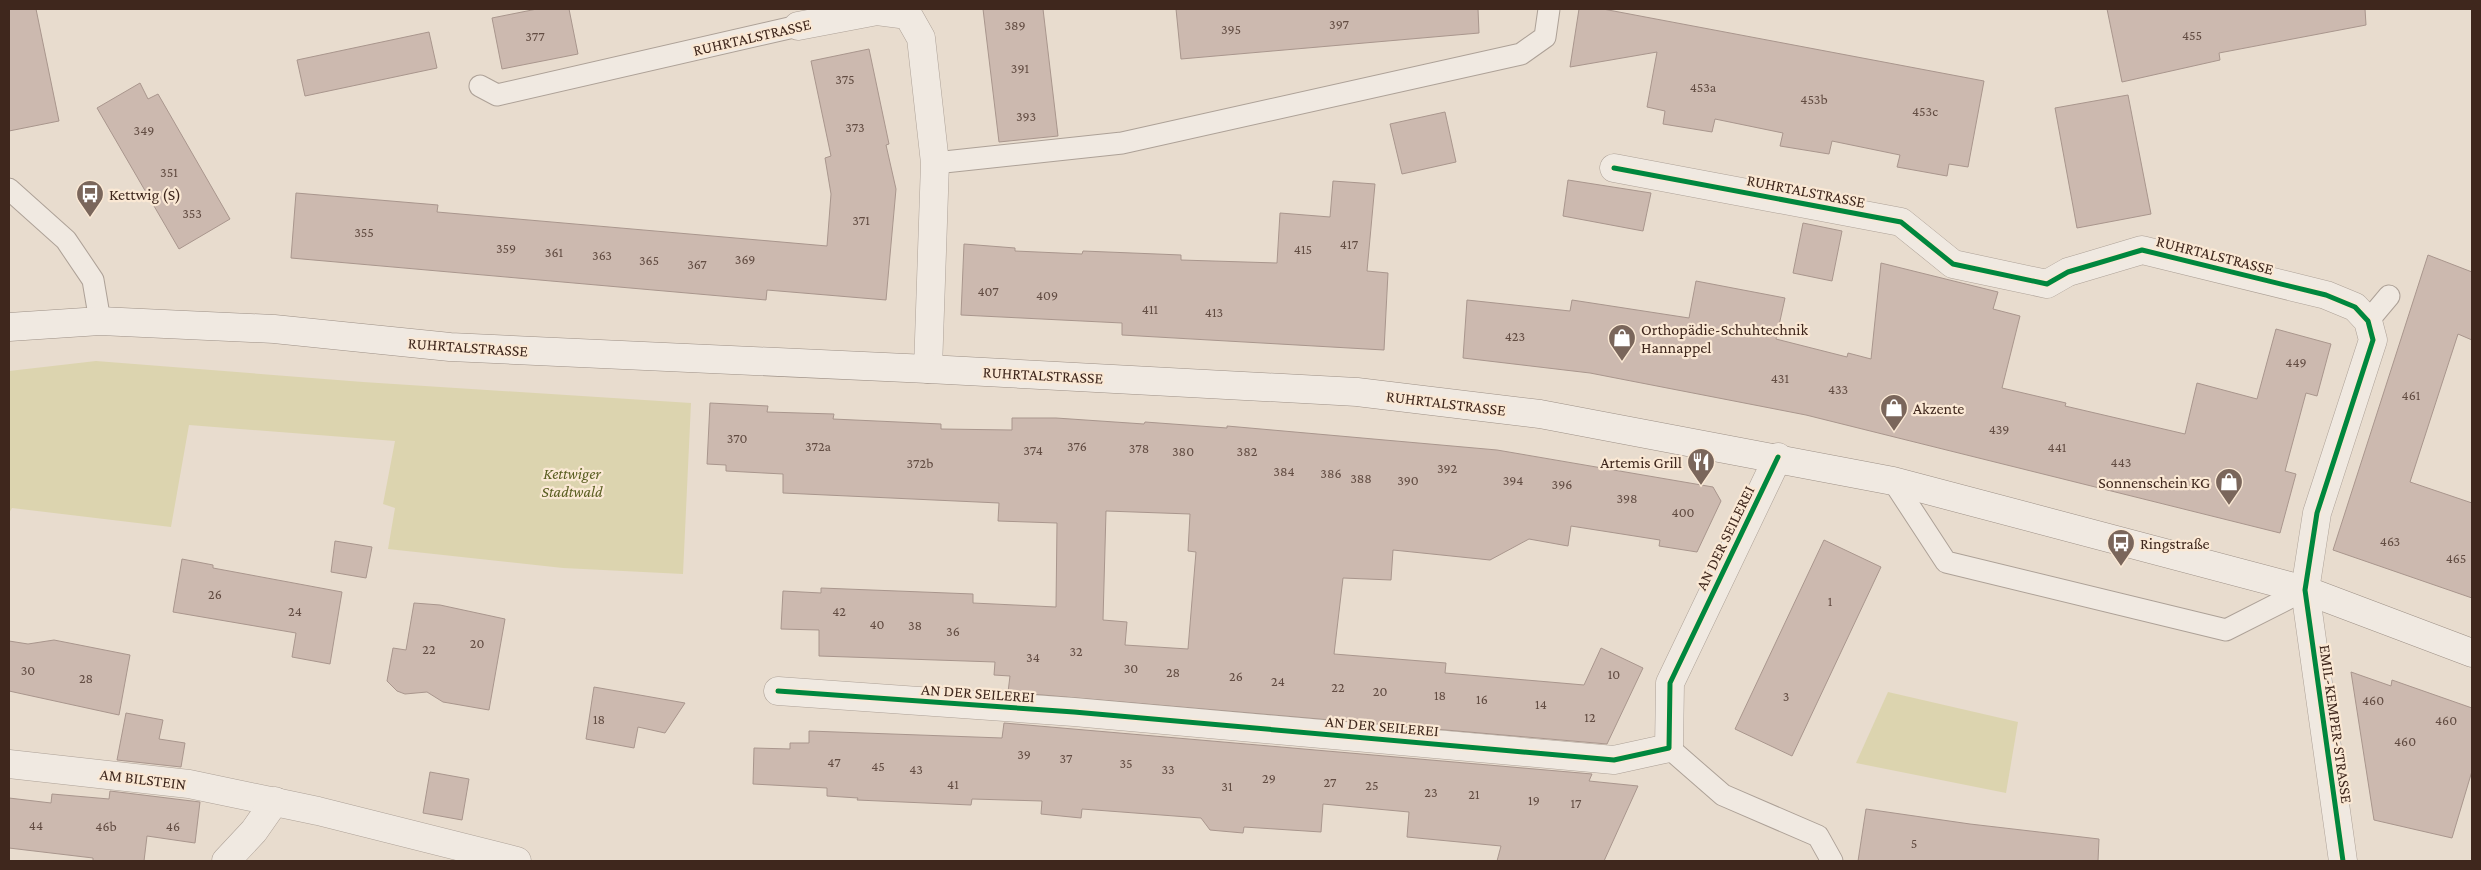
<svg xmlns="http://www.w3.org/2000/svg" width="2481" height="870" font-family="'Crimson Pro',serif">
	<rect width="100%" height="100%" fill="#e8dcce"/>
	<g fill="#dcd4af">
		<path d="M96 361 363 382 691 403 683 574 563 568 388 549 395 508 383 504 395 441 189 425 171 527 12 508 9 513V371Z"/>
		<path d="M1888 692 2018 722 2006 793 1856 763Z"/>
	</g>
	<g fill="#ccb9af" stroke="#a9968d" fill-rule="evenodd">
		<path d="M9 9H36L59 121 9 131Z"/>
		<path d="M537 9H569L578 54 502 69 492 18Z"/>
		<path d="M983 9H1043L1058 136 999 142Z"/>
		<path d="M1176 9H1478L1479 33 1181 59Z"/>
		<path d="M1579 9H1603L1984 81 1968 167 1949 164 1947 176 1897 167 1900 155 1832 141 1829 154 1780 146 1783 133 1715 119 1712 132 1663 124 1665 111 1647 107 1657 52 1570 67Z"/>
		<path d="M2107 9H2365L2366 25 2219 53 2220 60 2122 82Z"/>
		<path d="M429 32 437 68 305 96 297 60Z"/>
		<path d="M869 49 889 144 886 145 896 189 886 300 767 290 766 300 291 258 296 193 438 205 437 212 827 246 831 194 825 158 831 156 811 61Z"/>
		<path d="M140 83 148 99 158 94 230 219 179 249 97 108Z"/>
		<path d="M2128 95 2151 214 2077 228 2055 108Z"/>
		<path d="M1445 112 1456 162 1402 174 1390 124Z"/>
		<path d="M1568 180 1651 193 1643 231 1563 216Z"/>
		<path d="M1333 181 1375 184 1367 271 1388 273 1384 350 1122 335V323L961 315 964 244 1015 248V251L1082 254 1083 251 1181 255V260L1277 263 1280 213 1330 217Z"/>
		<path d="M1803 223 1842 231 1832 281 1793 273Z"/>
		<path d="M2428 255 2472 272V340L2458 334 2410 482 2472 503V598L2333 550Z"/>
		<path d="M1881 263 1998 292 1993 309 2020 316 2002 388 2066 403 2065 406 2185 434 2197 383 2257 399 2276 329 2331 344 2317 396 2306 393 2285 471 2296 474 2280 533 1806 415 1590 373 1463 358 1467 300 1570 311 1572 300 1689 318 1696 281 1785 298 1776 339 1847 357 1848 353 1871 359Z"/>
		<path d="M710 403 768 406 767 412 834 414 833 419 941 424V429L1012 430V418H1056L1144 424 1145 422 1227 428V426L1497 450 1713 487 1721 501 1697 552 1659 546 1660 540 1571 526 1568 546 1529 539 1490 560 1393 550 1391 580 1343 578 1334 654 1446 663 1445 673 1584 685 1601 648 1643 668 1607 744 1008 692 1010 676 994 675 995 662 819 656V630L781 629 783 591 821 593V588L973 594V603L1056 607 1057 523 998 521 999 503 783 493V474L726 471V465L707 464ZM1106 511 1190 514 1188 551 1196 552 1188 649 1125 645 1127 622 1103 620Z"/>
		<path d="M1824 540 1881 567 1792 756 1735 729Z"/>
		<path d="M335 541 372 547 366 578 331 572Z"/>
		<path d="M182 559 213 565V568L342 592 330 664 292 657 296 633 173 612Z"/>
		<path d="M414 603 440 605 505 619 489 710 443 702 427 692 405 694 397 691 387 681 393 648 406 650Z"/>
		<path d="M54 640 130 655 119 715 9 691V641L28 644Z"/>
		<path d="M2351 672 2391 686 2392 680 2472 708V771L2452 838 2374 820Z"/>
		<path d="M594 687 685 703 665 733 638 727 634 748 586 739Z"/>
		<path d="M126 713 163 720 159 739 185 743 181 767 117 760Z"/>
		<path d="M1004 723 1592 774 1589 781 1638 786 1604 861H1497L1501 846 1407 837 1409 812 1323 804 1321 832 1244 827 1243 833 1210 830 1201 818 1082 809 1081 818 1041 814 1042 801 972 799 971 805 857 800 858 798 827 796V788L753 784 754 748 790 749V743H809V731L1002 738Z"/>
		<path d="M430 772 469 779 462 820 423 813Z"/>
		<path d="M110 791 200 802 195 843 147 836 144 861H93V858L9 848V798L51 803 52 794 109 799Z"/>
		<path d="M1866 809 1970 824 2099 839 2098 861H1858Z"/>
	</g>
	<g fill="none" stroke-linecap="round" stroke-linejoin="round">
		<defs>
			<g id="service">
				<path d="M480 86 497 95 798 26"/>
				<path d="M935 163 1122 143 1521 54 1545 37 1549 9"/>
				<path d="M9 189 66 240 93 280 100 321"/>
				<path d="M2368 321 2389 296"/>
				<path d="M1893 481 1946 562 2226 630 2305 590"/>
				<path d="M1669 748 1723 795 1818 836 1832 861"/>
			</g>
			<g id="minor">
				<path d="M798 26 877 11 908 15 921 38 935 163 928 369"/>
				<path d="M1614 168 1901 222 1953 264 2047 284 2068 272 2142 250 2326 295 2355 307 2368 321 2373 340 2317 513 2305 590 2343 861"/>
				<path d="M778 691 1074 712 1614 760 1669 748 1670 683 1778 457"/>
				<path d="M9 764 189 784 318 811 517 861"/>
				<path d="M226 861 254 831 275 801"/>
			</g>
			<path id="secondary" d="M9 327 100 321 274 329 450 347 928 369 1357 392 1540 414 1893 481 2305 590 2472 653"/>
		</defs>
		<use href="#service" stroke="#ada197" stroke-width="23"/>
		<use href="#minor" stroke="#ada197" stroke-width="29"/>
		<use href="#secondary" stroke="#9d9086" stroke-width="29"/>
		<use href="#service" stroke="#f0e9e1" stroke-width="21"/>
		<use href="#minor" stroke="#f0e9e1" stroke-width="28"/>
		<use href="#secondary" stroke="#f0e9e1" stroke-width="28"/>
		<defs>
			<g id="cycleway">
				<path d="M1614 168 1901 222 1953 264 2047 284 2068 272 2142 250 2326 295 2355 307 2368 321 2373 340 2317 513 2305 590 2343 861"/>
				<path d="M778 691 1074 712 1614 760 1669 748 1670 683 1778 457"/>
			</g>
		</defs>
		<use href="#cycleway" stroke="#fae8d4" stroke-width="8"/>
		<use href="#cycleway" stroke="#00873e" stroke-width="5"/>
	</g>
	<defs>
		<symbol id="bus-pin" viewBox="-11 -11 22 30"><path d="M0 17L-7.5 6A9.5 9.5 0 1 1 7.5 6Z" fill="#7a665b" stroke="#fae8d4"/><path d="M-5-6H5V4H4V6H2V4H-2V6H-4V4H-5ZM-3.5-4V0h7V-4ZM-3.5 1.2v1.5H-2V1.2ZM2 1.2v1.5H3.5V1.2Z" fill="#fff"/></symbol>
		<symbol id="shop-pin" viewBox="-11 -11 22 30"><path d="M0 17L-7.5 6A9.5 9.5 0 1 1 7.5 6Z" fill="#7a665b" stroke="#fae8d4"/><path d="M-5-2.5h2.3a2.7 3.5 0 0 1 5.4 0H5L5.5 6h-11ZM-1.5-2.5h3a1.5 2.3 0 0 0-3 0Z" fill="#fff"/></symbol>
		<symbol id="restaurant-pin" viewBox="-11 -11 22 30"><path d="M0 17L-7.5 6A9.5 9.5 0 1 1 7.5 6Z" fill="#7a665b" stroke="#fae8d4"/><path d="M-5-6h1v4h1v-4h1v4h1v-4h1v5L-1.5 .5V6h-2V.5L-5-1ZM5-6V6H3V1.5H1.5Q1.5-4 5-6Z" fill="#fff"/></symbol>
	</defs>
	<g fill-rule="evenodd">
		<use href="#bus-pin" x="74" y="178" width="32" height="43"/>
		<use href="#shop-pin" x="1606" y="322" width="32" height="43"/>
		<use href="#shop-pin" x="1878" y="392" width="32" height="43"/>
		<use href="#restaurant-pin" x="1685" y="446" width="32" height="43"/>
		<use href="#shop-pin" x="2213" y="466" width="32" height="43"/>
		<use href="#bus-pin" x="2105" y="527" width="32" height="43"/>
	</g>
	<g text-anchor="middle" dominant-baseline="central" stroke-width="4.5" stroke-linejoin="round" paint-order="stroke">
		<g font-size="14" fill="#624c42">
			<text x="1339" y="24">397</text>
			<text x="1015" y="25">389</text>
			<text x="1231" y="29">395</text>
			<text x="2192" y="35">455</text>
			<text x="535" y="36">377</text>
			<text x="1020" y="68">391</text>
			<text x="845" y="79">375</text>
			<text x="1703" y="87">453a</text>
			<text x="1814" y="99">453b</text>
			<text x="1925" y="111">453c</text>
			<text x="1026" y="116">393</text>
			<text x="855" y="127">373</text>
			<text x="144" y="130">349</text>
			<text x="169" y="172">351</text>
			<text x="192" y="213">353</text>
			<text x="861" y="220">371</text>
			<text x="364" y="232">355</text>
			<text x="1349" y="244">417</text>
			<text x="506" y="248">359</text>
			<text x="1303" y="249">415</text>
			<text x="554" y="252">361</text>
			<text x="602" y="255">363</text>
			<text x="745" y="259">369</text>
			<text x="649" y="260">365</text>
			<text x="697" y="264">367</text>
			<text x="988" y="291">407</text>
			<text x="1047" y="295">409</text>
			<text x="1150" y="309">411</text>
			<text x="1214" y="312">413</text>
			<text x="1515" y="336">423</text>
			<text x="2296" y="362">449</text>
			<text x="1780" y="378">431</text>
			<text x="1838" y="389">433</text>
			<text x="2411" y="395">461</text>
			<text x="1999" y="429">439</text>
			<text x="737" y="438">370</text>
			<text x="818" y="446">372a</text>
			<text x="1077" y="446">376</text>
			<text x="2057" y="447">441</text>
			<text x="1139" y="448">378</text>
			<text x="1033" y="450">374</text>
			<text x="1183" y="451">380</text>
			<text x="1247" y="451">382</text>
			<text x="2121" y="462">443</text>
			<text x="920" y="463">372b</text>
			<text x="1447" y="468">392</text>
			<text x="1284" y="471">384</text>
			<text x="1331" y="473">386</text>
			<text x="1361" y="478">388</text>
			<text x="1408" y="480">390</text>
			<text x="1513" y="480">394</text>
			<text x="1562" y="484">396</text>
			<text x="1627" y="498">398</text>
			<text x="1683" y="512">400</text>
			<text x="2390" y="541">463</text>
			<text x="2456" y="558">465</text>
			<text x="215" y="594">26</text>
			<text x="1830" y="601">1</text>
			<text x="295" y="611">24</text>
			<text x="839" y="611">42</text>
			<text x="877" y="624">40</text>
			<text x="915" y="625">38</text>
			<text x="953" y="631">36</text>
			<text x="477" y="643">20</text>
			<text x="429" y="649">22</text>
			<text x="1076" y="651">32</text>
			<text x="1033" y="657">34</text>
			<text x="1131" y="668">30</text>
			<text x="28" y="670">30</text>
			<text x="1173" y="672">28</text>
			<text x="1614" y="674">10</text>
			<text x="1236" y="676">26</text>
			<text x="86" y="678">28</text>
			<text x="1278" y="681">24</text>
			<text x="1338" y="687">22</text>
			<text x="1380" y="691">20</text>
			<text x="1440" y="695">18</text>
			<text x="1786" y="696">3</text>
			<text x="1482" y="699">16</text>
			<text x="2373" y="700">460</text>
			<text x="1541" y="704">14</text>
			<text x="1590" y="717">12</text>
			<text x="599" y="719">18</text>
			<text x="2446" y="720">460</text>
			<text x="2405" y="741">460</text>
			<text x="1024" y="754">39</text>
			<text x="1066" y="758">37</text>
			<text x="834" y="762">47</text>
			<text x="1126" y="763">35</text>
			<text x="878" y="766">45</text>
			<text x="916" y="769">43</text>
			<text x="1168" y="769">33</text>
			<text x="1269" y="778">29</text>
			<text x="1330" y="782">27</text>
			<text x="953" y="784">41</text>
			<text x="1372" y="785">25</text>
			<text x="1227" y="786">31</text>
			<text x="1431" y="792">23</text>
			<text x="1474" y="794">21</text>
			<text x="1534" y="800">19</text>
			<text x="1576" y="803">17</text>
			<text x="36" y="825">44</text>
			<text x="106" y="826">46b</text>
			<text x="173" y="826">46</text>
			<text x="1914" y="843">5</text>
		</g>
		<g font-size="16" fill="#3f271d" stroke="#fae8d4">
			<text transform="translate(752 37) rotate(-13)">RUHRTALSTRASSE</text>
			<text transform="translate(1806 191) rotate(11)">RUHRTALSTRASSE</text>
			<text transform="translate(2215 255) rotate(14)">RUHRTALSTRASSE</text>
			<text transform="translate(468 347) rotate(4)">RUHRTALSTRASSE</text>
			<text transform="translate(1043 375) rotate(3)">RUHRTALSTRASSE</text>
			<text transform="translate(1446 403) rotate(7)">RUHRTALSTRASSE</text>
			<text transform="translate(1725 538) rotate(-64)">AN DER SEILEREI</text>
			<text transform="translate(978 693) rotate(4)">AN DER SEILEREI</text>
			<text transform="translate(2336 724) rotate(82)">EMIL-KEMPER-STRASSE</text>
			<text transform="translate(1382 726) rotate(5)">AN DER SEILEREI</text>
			<text transform="translate(143 779) rotate(7)">AM BILSTEIN</text>
		</g>
		<g font-size="16" fill="#3f271d" stroke="#fae8d4" text-anchor="start">
			<text x="109" y="194">Kettwig (S)</text>
			<text x="1641" y="329">Orthopädie-Schuhtechnik<tspan x="1641" dy="18">Hannappel</tspan></text>
			<text x="1913" y="408">Akzente</text>
			<text x="1682" y="462" text-anchor="end">Artemis Grill</text>
			<text x="2210" y="482" text-anchor="end">Sonnenschein KG</text>
			<text x="2140" y="543">Ringstraße</text>
		</g>
		<g font-size="16" font-style="italic" fill="#5a5e21" stroke="#fae8d4">
			<text x="572" y="473">Kettwiger<tspan x="572" dy="18">Stadtwald</tspan></text>
		</g>
	</g>
	<rect width="2481" height="870" fill="none" stroke="#3f271d" stroke-width="20"/>
</svg>
